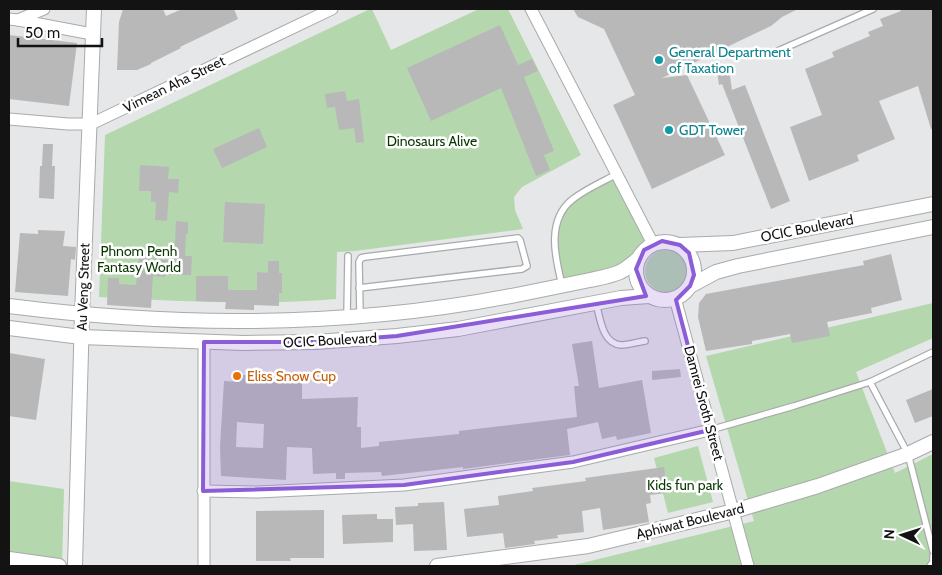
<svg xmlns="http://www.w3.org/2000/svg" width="942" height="575" font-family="Cabin,sans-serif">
	<rect width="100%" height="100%" fill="#e6e7e8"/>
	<g fill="#b4d7ae">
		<path d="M370 9H372L391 50 479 9H508L581 155 522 187 514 197 515 210 523 229 355 251 337 252 336 299C257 306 178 301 99 297L105 135Z"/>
		<path d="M617 174 653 244 644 250 638 259 562 285 556 263V227L572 200Z"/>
		<circle cx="666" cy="271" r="21"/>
		<path d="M933 303V338L856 372 895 473 933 454V566H570L754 521 706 356Z"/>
		<path d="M698 446 713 502 668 513 654 458Z"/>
		<path d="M9 481 64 489 62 566H9Z"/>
	</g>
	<g fill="#b8b8b9" fill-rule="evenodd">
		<path d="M123 9H163L166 16 182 9H234L238 19 180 47 181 48 151 63V64L137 70H117L119 22Z"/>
		<path d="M573 9H798L782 17 771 26 662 78 687 75 725 155 652 189 613 105 635 95 604 29 578 17Z"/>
		<path d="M900 9H933V129H931L918 86 879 101 895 139 857 155 859 161 809 181 790 127 822 115 805 69 834 57 832 52 870 36 868 32 883 26 880 19 901 11Z"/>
		<path d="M500 25 518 65 532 59 538 71 524 77 554 151 544 155 550 170 536 176 501 88 431 121 407 68Z"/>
		<path d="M9 35 77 43 69 106 9 99Z"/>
		<path d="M729 69 732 90 745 85 790 201 771 209 722 84 719 85 717 71Z"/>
		<path d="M345 91 347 101 359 99 364 142 356 143 354 128 339 130 335 107 327 108 325 94Z"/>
		<path d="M259 128 267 147 222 168 213 149Z"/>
		<path d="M43 144H53L52 166H55L54 199 39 198 40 166H42Z"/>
		<path d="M140 165 169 167 168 179H179L178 193 169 192 167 221 155 220 156 202H151V191H139Z"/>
		<path d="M225 202 265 204 263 244 223 242Z"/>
		<path d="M176 221 188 222V234H186L185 256H192L191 275H165V277L153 276 151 308 107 305 108 278H119V284L136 285 139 257 174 261Z"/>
		<path d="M38 230 65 231 63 246 76 247 75 260 71 259 68 296 15 292 20 233 38 234Z"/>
		<path d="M891 254 902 300 871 308 872 313 827 322 830 336 792 343 790 334 752 341V344L706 351 698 317 699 303 706 294 864 265 863 261Z"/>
		<path d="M268 261H279V273H282V293H279V306L254 305V310L225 309 226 302 196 301V276H228V290H257V272L268 273Z"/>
		<path d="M592 341 599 388 642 380 651 433 617 440 616 436 602 439 598 422 567 429 570 455 463 469V467L382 476 381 472 345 473V479H336V473L313 474 312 448 287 447 286 480 221 476 220 447 224 381 240 382 241 375H253L252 381 273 383V377H302V399L358 397 357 427H361V448L379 446V442L459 434V431L577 417 574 386H579L572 344ZM237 422 264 424 263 448 236 447Z"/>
		<path d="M9 353 45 359 36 420 9 416Z"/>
		<path d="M680 369 681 377 652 380V371Z"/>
		<path d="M933 389V416L915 423 906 400Z"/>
		<path d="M664 467 667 493 650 495 651 503 646 504 649 522 603 530 600 508 582 511 584 532 557 535 558 538 534 541 535 544 505 548 503 533 467 537 464 509 499 505 498 496 533 491 532 488 586 481 585 478Z"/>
		<path d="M444 502 447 550 414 551 413 524 396 525 395 507 418 506V503Z"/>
		<path d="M324 510V558H290L291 561H256V511Z"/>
		<path d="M377 514V519H393V542L343 544 342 515Z"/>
	</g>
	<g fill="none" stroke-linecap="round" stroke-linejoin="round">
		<defs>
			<g id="service">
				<path d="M771 54 873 9"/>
				<path d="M562 285C555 257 546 220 573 199 586 189 602 182 617 174"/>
				<path d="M359 288 522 269 527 266 520 240 518 238 365 257 361 258 359 262 360 315"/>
				<path d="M596 303C600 317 602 344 621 345 628 345 637 342 645 341"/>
				<path d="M347 316 348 256"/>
				<path d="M870 382 908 454 933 551"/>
				<path d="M710 430 794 406 870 382 933 352"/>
				<path d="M930 566 933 562V556"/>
			</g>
			<g id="minor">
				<path d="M531 9 653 244"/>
				<path d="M9 19 18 20 44 9"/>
				<path d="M18 20 92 34"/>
				<path d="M9 119 68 124H91L332 9"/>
				<path d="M675 298 748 566"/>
				<path d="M203 491 258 492 404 485 573 462 710 430"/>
				<path d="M204 566V342"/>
			</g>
			<g id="tertiary">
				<circle cx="665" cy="271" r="29"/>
				<path d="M680 245 733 243 933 204"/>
				<path d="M690 286 716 272 738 266 933 227"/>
				<path d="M9 306C183 328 359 328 531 292 551 288 571 284 590 280 599 278 611 276 620 272 626 269 632 264 638 259"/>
				<path d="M9 328 81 337 243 343 316 342 397 336 458 329 621 298 649 296"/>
				<path d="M9 559 59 566"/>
				<path d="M75 566 82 315 94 9"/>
				<path d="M437 566 588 546 734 511 818 486 908 454 933 442"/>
			</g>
		</defs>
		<use href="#service" stroke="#a9aaab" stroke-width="8"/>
		<use href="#minor" stroke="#a9aaab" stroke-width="13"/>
		<use href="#tertiary" stroke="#a9aaab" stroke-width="16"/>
		<use href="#service" stroke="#fff" stroke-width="5.5"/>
		<use href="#minor" stroke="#fff" stroke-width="11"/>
		<use href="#tertiary" stroke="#fff" stroke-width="14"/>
	</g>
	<path fill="#8b5dd7" fill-opacity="0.2" stroke="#8b5dd7" stroke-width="4" stroke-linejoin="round" d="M662 241 680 245 689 253 694 275 690 286 676 300 710 430 573 462 404 485 203 491 204 342H316L397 336 646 296 636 269 644 250Z"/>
	<g fill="#0f9aa8" stroke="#fff" stroke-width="2">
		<circle cx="659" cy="60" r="5"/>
		<circle cx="669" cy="130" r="5"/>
	</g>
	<circle fill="#e8710a" stroke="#fff" stroke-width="2" cx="237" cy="376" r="5"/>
	<g text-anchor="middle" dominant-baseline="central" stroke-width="5" stroke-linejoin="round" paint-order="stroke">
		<g font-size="14" fill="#0d838f" stroke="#fff" text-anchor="start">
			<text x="669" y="52">General Department<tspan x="669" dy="16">of Taxation</tspan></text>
			<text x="679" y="130">GDT Tower</text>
		</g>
		<g font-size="14" fill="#131313" stroke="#fff">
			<text transform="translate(174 84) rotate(-26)">Vimean Aha Street</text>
			<text transform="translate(807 228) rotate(-11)">OCIC Boulevard</text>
			<text transform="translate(83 287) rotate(-88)">Au Veng Street</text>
			<text transform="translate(330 340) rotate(-3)">OCIC Boulevard</text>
			<text transform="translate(704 403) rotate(75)">Damrei Sroth Street</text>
			<text transform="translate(690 521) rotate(-14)">Aphiwat Boulevard</text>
		</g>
		<g font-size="14" fill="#0a3602" stroke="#fff">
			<text x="432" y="141">Dinosaurs Alive</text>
			<text x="139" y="251">Phnom Penh<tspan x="139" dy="16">Fantasy World</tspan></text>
			<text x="685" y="485">Kids fun park</text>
		</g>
		<g font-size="14" fill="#c56008" stroke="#fff" text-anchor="start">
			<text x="247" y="376">Eliss Snow Cup</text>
		</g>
	</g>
	<rect width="942" height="575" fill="none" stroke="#131313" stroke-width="20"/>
	<g transform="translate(902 535) rotate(274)" stroke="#ffffff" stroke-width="4" paint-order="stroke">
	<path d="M0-4L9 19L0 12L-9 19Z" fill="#131313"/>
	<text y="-8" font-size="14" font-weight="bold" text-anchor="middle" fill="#131313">N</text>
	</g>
	<path d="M18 38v8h84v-8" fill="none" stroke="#131313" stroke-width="2.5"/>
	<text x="25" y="38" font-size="15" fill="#131313" stroke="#ffffff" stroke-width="4" paint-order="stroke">50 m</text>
</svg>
